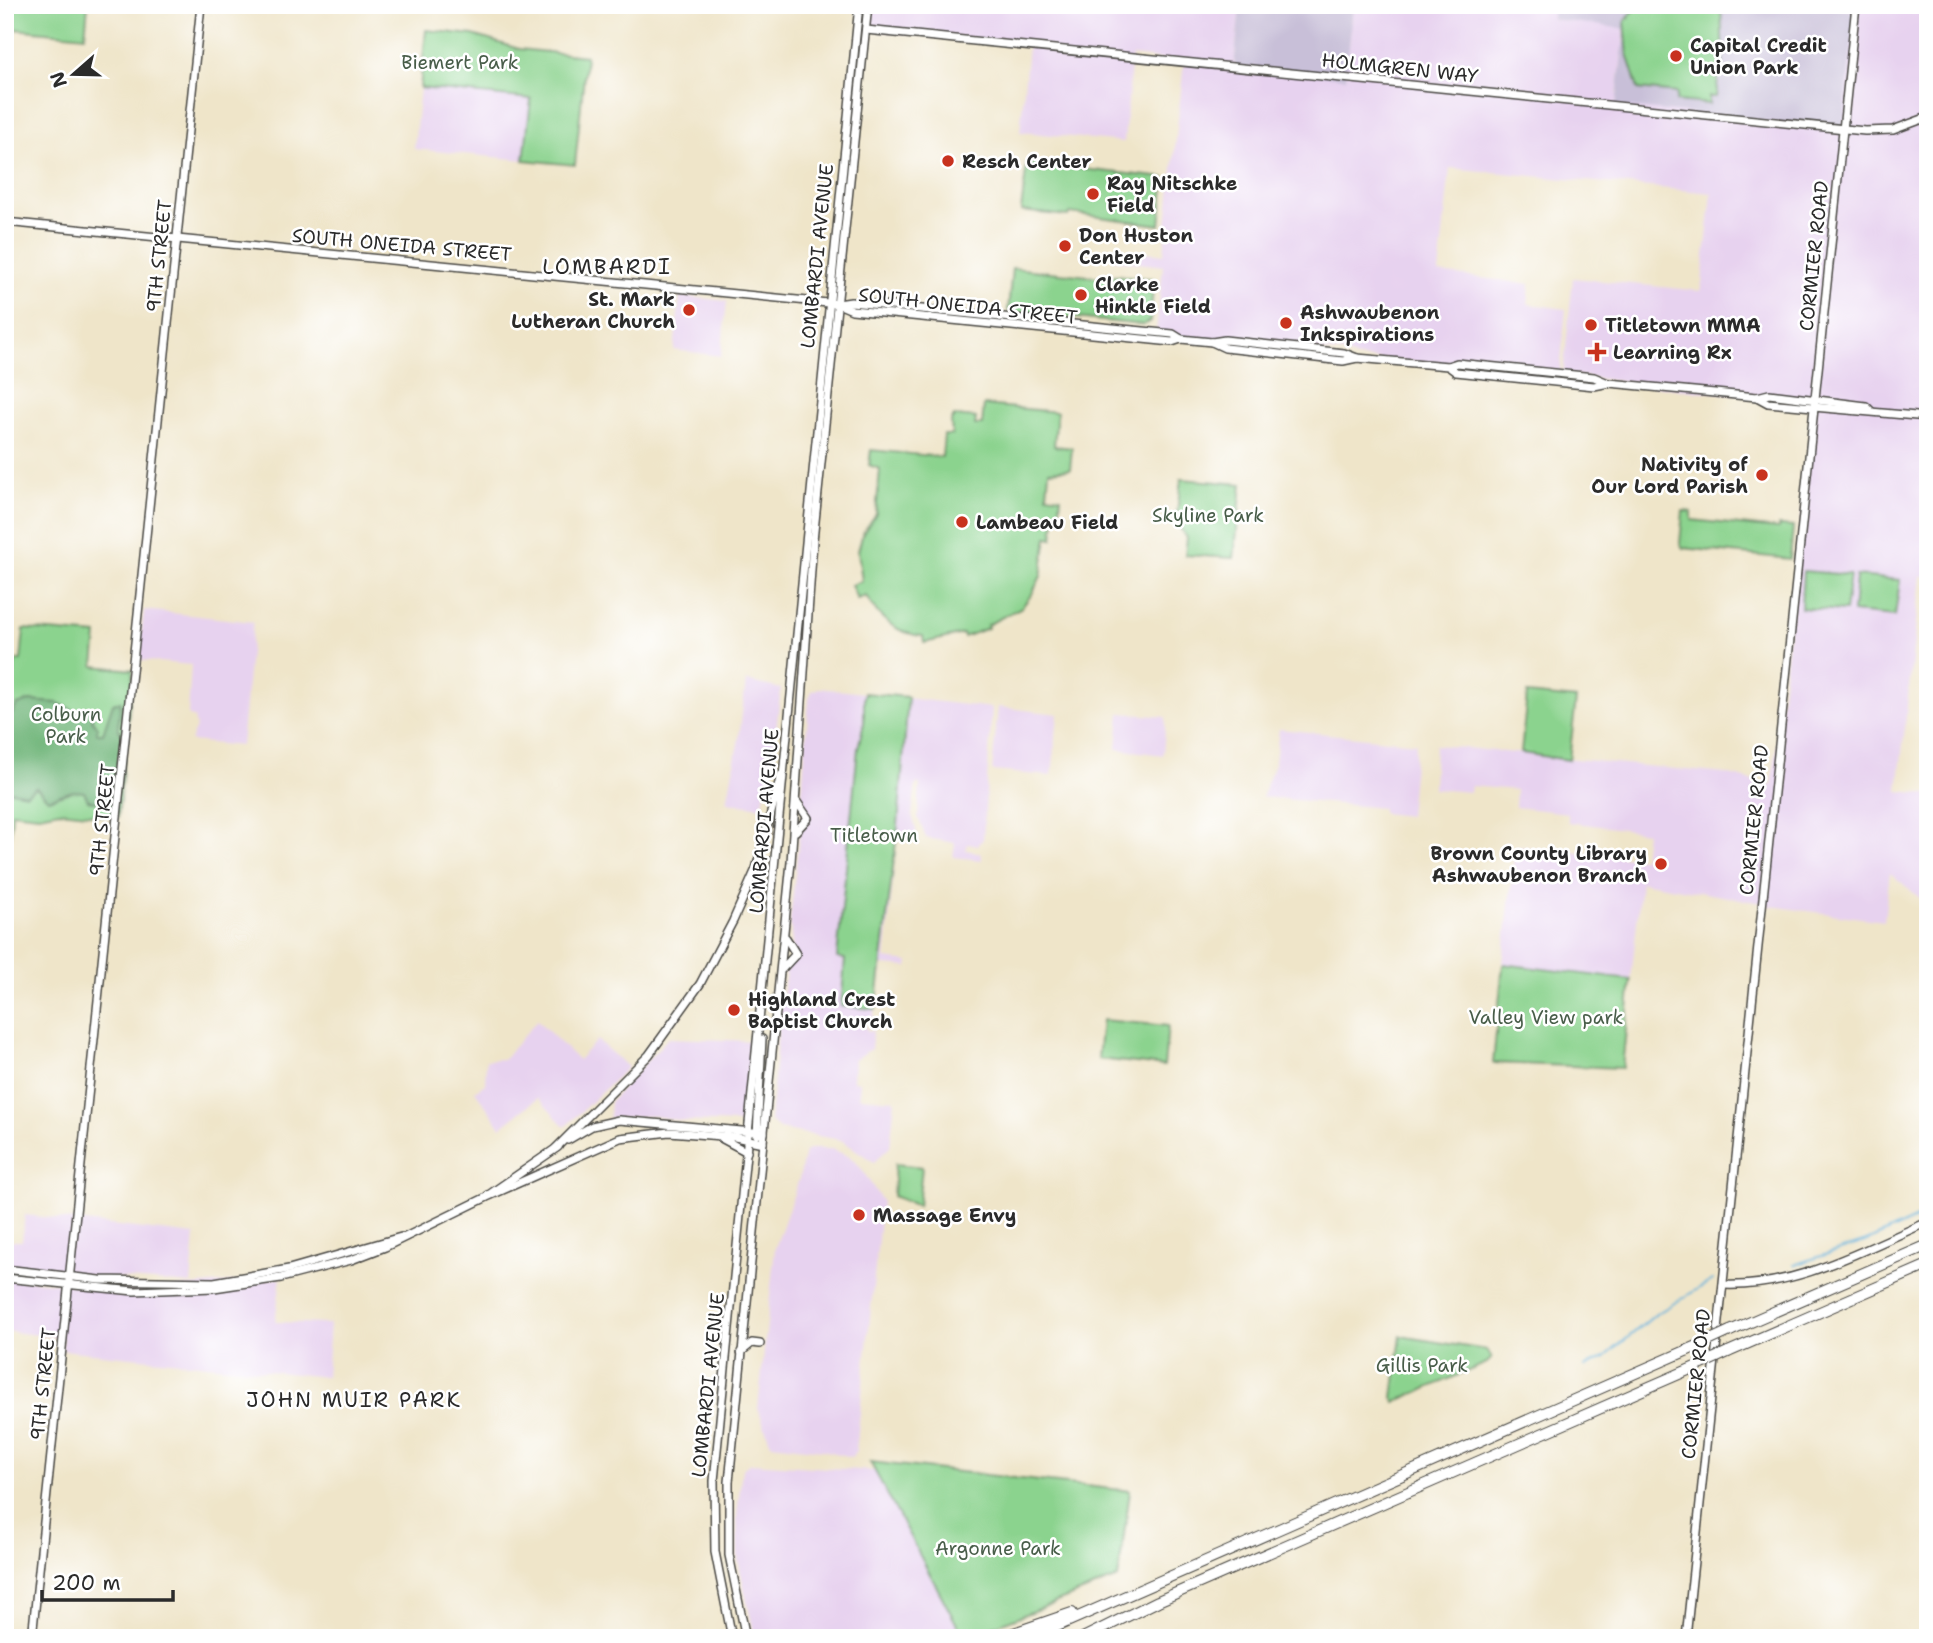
<svg xmlns="http://www.w3.org/2000/svg" width="1933" height="1643" font-family="'Shantell Sans',sans-serif">
	<rect width="100%" height="100%" fill="#fff"/>
	<filter id="ink" filterUnits="userSpaceOnUse"><feTurbulence type="fractalNoise" baseFrequency=".0143" numOctaves="2"/><feDisplacementMap in="SourceGraphic" scale="14" xChannelSelector="R" yChannelSelector="G"/><feConvolveMatrix kernelMatrix="1 2 1 2 8 2 1 2 1" color-interpolation-filters="sRGB"/></filter>
	<filter id="wash" filterUnits="userSpaceOnUse"><feTurbulence type="fractalNoise" baseFrequency=".00686" numOctaves="4" result="noise"/><feDisplacementMap in="SourceGraphic" scale="28" xChannelSelector="R" yChannelSelector="G"/><feGaussianBlur stdDeviation="1.57" result="paint"/><feColorMatrix in="noise" values="0 0 0 0 0 0 0 0 0 0 0 0 0 0 0 0 0 1.4 0 .05"/><feComposite in="paint" operator="in"/></filter>
	<g filter="url(#wash)">
		<rect width="100%" height="100%" fill="#efe5c9"/>
		<g fill="#e7d2ef">
			<path d="M868 5 1240 7 1234 66 1346 77 1353 5H1552V19L1625 28 1616 105 1855 11 1803 5H1928V576H1921L1898 791 1928 794V905L1890 873 1884 921 1762 905V903L1641 882 1631 980 1503 964 1515 846 1643 859 1646 832 1568 822V813L1515 807 1516 790 1471 786 1470 792 1433 789 1435 745 1726 774 1772 786 1814 400 1694 391 1563 374 1573 278 1701 291 1712 193 1450 168 1439 273 1530 284 1528 304 1566 309 1560 374 1357 358 1344 353 1212 342 1156 332 1163 266 1113 260 1114 249 1164 254 1184 62 1132 56 1124 142 1020 132 1028 46 866 30Z"/>
			<path d="M420 88 531 99 524 160 414 149Z"/>
			<path d="M680 296 727 301 721 356 674 350Z"/>
			<path d="M144 610 253 622 241 746 190 741 196 727 194 718 188 715 191 665 138 660Z"/>
			<path d="M746 681 781 689 773 754 762 807 727 802 739 738Z"/>
			<path d="M820 688 992 708 983 839 978 845 967 844 966 850 980 853 982 860 953 857 955 843 926 838 918 817 920 784H916L912 814 918 839 897 838 885 959 909 962 908 967 883 965 873 1019 864 1024 868 1031 873 1029 871 1049 854 1060 853 1081 860 1082 859 1097 895 1100 890 1147 874 1162 841 1140 779 1129 770 1121 780 1011 787 965 793 958 790 920 800 829 809 821 801 805 809 698 812 691Z"/>
			<path d="M998 707 1058 714 1052 776 992 771Z"/>
			<path d="M1120 713 1166 717 1163 755 1117 749Z"/>
			<path d="M1279 729 1416 743 1409 816 1382 813V808L1262 797 1275 762Z"/>
			<path d="M537 1020 578 1060 597 1040 628 1067 565 1127 538 1098 501 1127 475 1091 485 1084 486 1060 504 1059Z"/>
			<path d="M668 1038 755 1041 743 1123 684 1121 653 1116 609 1118 610 1102Z"/>
			<path d="M810 1149H832L850 1157 861 1168 882 1201 856 1452 851 1457 823 1450 771 1444 758 1409 775 1248 799 1179 805 1152Z"/>
			<path d="M25 1215 195 1235 191 1284 5 1269V1241H22Z"/>
			<path d="M5 1278 134 1291 281 1278 275 1322 330 1324 326 1377 62 1350 63 1338 5 1331Z"/>
			<path d="M751 1463 875 1471 964 1638H755L738 1560 737 1515 742 1469Z"/>
		</g>
		<g fill="#c8bfd8">
			<path d="M1223 5H1353L1346 78 1234 67 1240 7Z"/>
			<path d="M1552 5H1803L1855 11 1843 129 1616 106 1625 29 1552 19Z"/>
		</g>
		<g fill="#8bd38e" stroke="#5b7f5c" stroke-width="2">
			<path d="M5 5H88L85 36 5 28Z"/>
			<path d="M1638 5H1721L1723 66 1719 70 1716 97H1709V104L1676 101 1677 93 1638 89 1628 57 1625 21Z"/>
			<path d="M426 30 473 35 519 49 586 56 575 165 524 160 531 99 420 88Z"/>
			<path d="M1027 163 1165 178 1160 225 1070 213 1068 216 1021 211Z"/>
			<path d="M1012 268 1107 278 1115 275 1154 279 1150 321 1143 325 1008 311Z"/>
			<path d="M984 405 1057 412 1054 446 1072 448 1070 469 1049 471 1047 495 1061 497 1059 514 1050 513V518L1055 519 1053 538 1047 537 1041 576 1032 594 1022 607 987 625 988 628 964 637 963 634 924 643 923 636C898 634 880 621 866 596L857 599 851 585 862 581 858 551 863 533 876 514 880 469 869 465 871 450 942 457 944 435H952L951 422 954 416 976 418 975 425H982Z"/>
			<path d="M1181 479 1242 484 1234 558 1185 555 1187 538 1176 522Z"/>
			<path d="M1683 511 1692 512V520L1778 529 1779 526 1793 527 1790 559 1683 548 1680 543Z"/>
			<path d="M1803 571 1850 575 1845 611 1801 608Z"/>
			<path d="M1856 576 1900 580 1895 616 1853 612Z"/>
			<path d="M24 629 97 635 94 666 133 670 118 817 59 811 39 815 12 812 5 909V691H11L15 660H21Z"/>
			<path d="M864 693 908 697 898 825 876 1009 841 1006 845 959 837 958 858 748 864 723Z"/>
			<path d="M1527 694 1576 699 1569 760 1521 753Z"/>
			<path d="M1503 964 1631 980 1622 1068 1493 1063Z"/>
			<path d="M1102 1020 1168 1026 1164 1066 1098 1059Z"/>
			<path d="M895 1164 922 1167 918 1206 893 1196Z"/>
			<path d="M1401 1336 1486 1350 1492 1358 1487 1363 1395 1402 1393 1397Z"/>
			<path d="M870 1462 1130 1491 1118 1578 964 1638Z"/>
		</g>
		<path fill="#70b579" stroke="#4e7052" stroke-width="2" d="M29 701 58 703 79 713 94 709 92 720 97 726V733H103L113 703 121 701 118 727 123 737 112 790 114 798 98 802 88 800 84 792 73 791 48 799 36 787 26 794 5 790V726L17 705Z"/>
		<g fill="none" stroke-linecap="round" stroke-linejoin="round">
			<g stroke="#61b1db" stroke-width="2">
				<path d="M1794 1265 1867 1241 1928 1213"/>
				<path d="M1585 1367 1605 1357 1656 1314 1713 1280"/>
			</g>
		</g>
	</g>
	<g filter="url(#ink)">
		<g fill="none" stroke-linecap="round" stroke-linejoin="round">
			<defs>
				<g id="secondary">
					<path d="M866 30 1865 131 1893 130 1928 117"/>
					<path d="M5 222 838 304 851 302 1173 334 1181 339"/>
					<path d="M838 304 852 310 1172 342 1181 339 1212 342 1225 340 1344 353 1357 358"/>
					<path d="M1212 342 1225 348 1343 361 1357 358 1448 366 1457 363 1594 377 1608 383"/>
					<path d="M1448 366 1456 372 1594 386 1609 383 1757 397 1769 394 1866 406 1871 411"/>
					<path d="M1757 397 1768 403 1928 417"/>
					<path d="M796 831 808 818 797 802"/>
					<path d="M782 969 796 954 786 938"/>
					<path d="M757 1135 762 1039"/>
					<path d="M721 1138 747 1152"/>
					<path d="M568 1140 592 1126 619 1120 764 1133"/>
					<path d="M556 1148 649 1055 700 984 733 921 756 869 781 775"/>
					<path d="M487 1196 558 1147"/>
					<path d="M5 1269 100 1280 214 1282 289 1269 401 1237"/>
					<path d="M5 1278 134 1291 214 1288 281 1278 351 1260 385 1247 487 1197 620 1138 669 1132 735 1137 763 1143"/>
					<path d="M1723 1285C1797 1288 1862 1250 1928 1222"/>
					<path d="M741 1352 752 1343 760 1344"/>
					<path d="M32 1638 201 5"/>
					<path d="M732 1638 715 1552 714 1481C764 989 808 497 859 5"/>
					<path d="M746 1638 729 1555V1482L791 862 813 541 868 5"/>
					<path d="M1686 1638 1856 5"/>
				</g>
				<g id="highway">
					<path d="M1730 1331 1928 1245"/>
					<path d="M1728 1352 1928 1265"/>
					<path d="M999 1638 1072 1613"/>
					<path d="M1030 1638 1704 1343"/>
					<path d="M1083 1638 1158 1601 1702 1364"/>
				</g>
			</defs>
			<use href="#secondary" stroke="#484743" stroke-width="10"/>
			<use href="#highway" stroke="#484743" stroke-width="12"/>
			<use href="#secondary" stroke="#fff" stroke-width="7"/>
			<use href="#highway" stroke="#fff" stroke-width="10"/>
			<defs>
				<g id="highway-bridge">
					<path d="M1704 1343 1730 1331"/>
					<path d="M1702 1364 1728 1352"/>
				</g>
			</defs>
			<use href="#highway-bridge" stroke="#484743" stroke-width="12" stroke-linecap="butt"/>
			<use href="#highway-bridge" stroke="#fff" stroke-width="10"/>
		</g>
	</g>
	<g fill="#c8321e" stroke="#fff" stroke-width="2.5">
		<circle cx="1676" cy="56" r="7"/>
		<circle cx="948" cy="161" r="7"/>
		<circle cx="1093" cy="194" r="7"/>
		<circle cx="1065" cy="246" r="7"/>
		<circle cx="1081" cy="295" r="7"/>
		<circle cx="689" cy="310" r="7"/>
		<circle cx="1286" cy="323" r="7"/>
		<circle cx="1591" cy="325" r="7"/>
		<path d="M1593.5 341.5h7v7h7v7h-7v7h-7v-7h-7v-7h7z"/>
		<circle cx="1762" cy="475" r="7"/>
		<circle cx="962" cy="522" r="7"/>
		<circle cx="1661" cy="864" r="7"/>
		<circle cx="734" cy="1010" r="7"/>
		<circle cx="859" cy="1215" r="7"/>
	</g>
	<g text-anchor="middle" dominant-baseline="central" stroke-width="5" stroke-linejoin="round" paint-order="stroke">
		<g font-size="19" font-weight="bold" fill="#2b2b2b" stroke="#fff" text-anchor="start">
			<text x="1690" y="45">Capital Credit<tspan x="1690" dy="22">Union Park</tspan></text>
			<text x="962" y="161">Resch Center</text>
			<text x="1107" y="183">Ray Nitschke<tspan x="1107" dy="22">Field</tspan></text>
			<text x="1079" y="235">Don Huston<tspan x="1079" dy="22">Center</tspan></text>
			<text x="1095" y="284">Clarke<tspan x="1095" dy="22">Hinkle Field</tspan></text>
			<text x="675" y="299" text-anchor="end">St. Mark<tspan x="675" dy="22">Lutheran Church</tspan></text>
			<text x="1300" y="312">Ashwaubenon<tspan x="1300" dy="22">Inkspirations</tspan></text>
			<text x="1605" y="325">Titletown MMA</text>
			<text x="1613" y="352">Learning Rx</text>
			<text x="1748" y="464" text-anchor="end">Nativity of<tspan x="1748" dy="22">Our Lord Parish</tspan></text>
			<text x="976" y="522">Lambeau Field</text>
			<text x="1647" y="853" text-anchor="end">Brown County Library<tspan x="1647" dy="22">Ashwaubenon Branch</tspan></text>
			<text x="748" y="999">Highland Crest<tspan x="748" dy="22">Baptist Church</tspan></text>
			<text x="873" y="1215">Massage Envy</text>
		</g>
		<g font-size="19" fill="#485d49" stroke="#fff">
			<text x="460" y="62">Biemert Park</text>
			<text x="1208" y="515">Skyline Park</text>
			<text x="66" y="714">Colburn<tspan x="66" dy="22">Park</tspan></text>
			<text x="874" y="835">Titletown</text>
			<text x="1546" y="1017">Valley View park</text>
			<text x="1422" y="1365">Gillis Park</text>
			<text x="998" y="1548">Argonne Park</text>
		</g>
		<g font-size="19" fill="#2b2b2b" stroke="#fff">
			<text transform="translate(1400 68) rotate(6)">HOLMGREN WAY</text>
			<text transform="translate(402 245) rotate(5)">SOUTH ONEIDA STREET</text>
			<text transform="translate(159 256) rotate(-84)">9TH STREET</text>
			<text transform="translate(817 256) rotate(-84)">LOMBARDI AVENUE</text>
			<text transform="translate(1814 256) rotate(-84)">CORMIER ROAD</text>
			<text transform="translate(968 306) rotate(6)">SOUTH ONEIDA STREET</text>
			<text transform="translate(102 820) rotate(-84)">9TH STREET</text>
			<text transform="translate(1754 820) rotate(-84)">CORMIER ROAD</text>
			<text transform="translate(764 821) rotate(-85)">LOMBARDI AVENUE</text>
			<text transform="translate(43 1384) rotate(-84)">9TH STREET</text>
			<text transform="translate(1696 1384) rotate(-84)">CORMIER ROAD</text>
			<text transform="translate(708 1385) rotate(-84)">LOMBARDI AVENUE</text>
		</g>
		<g font-size="21" letter-spacing="2" fill="#2b2b2b" stroke="#fff">
			<text x="607" y="267">LOMBARDI</text>
			<text x="354" y="1400">JOHN MUIR PARK</text>
		</g>
	</g>
	<rect width="1933" height="1643" fill="none" stroke="#fff" stroke-width="28"/>
	<g transform="translate(74 74) rotate(250)" stroke="#ffffff" stroke-width="5" paint-order="stroke">
	<path d="M0-5L12 26L0 18L-12 26Z" fill="#2b2b2b"/>
	<text y="-10" font-size="19" font-weight="bold" text-anchor="middle" fill="#2b2b2b">N</text>
	</g>
	<path d="M42 1590v10h131v-10" fill="none" stroke="#2b2b2b" stroke-width="3.5"/>
	<text x="52" y="1590" font-size="21" fill="#2b2b2b" stroke="#ffffff" stroke-width="5" paint-order="stroke">200 m</text>
</svg>
